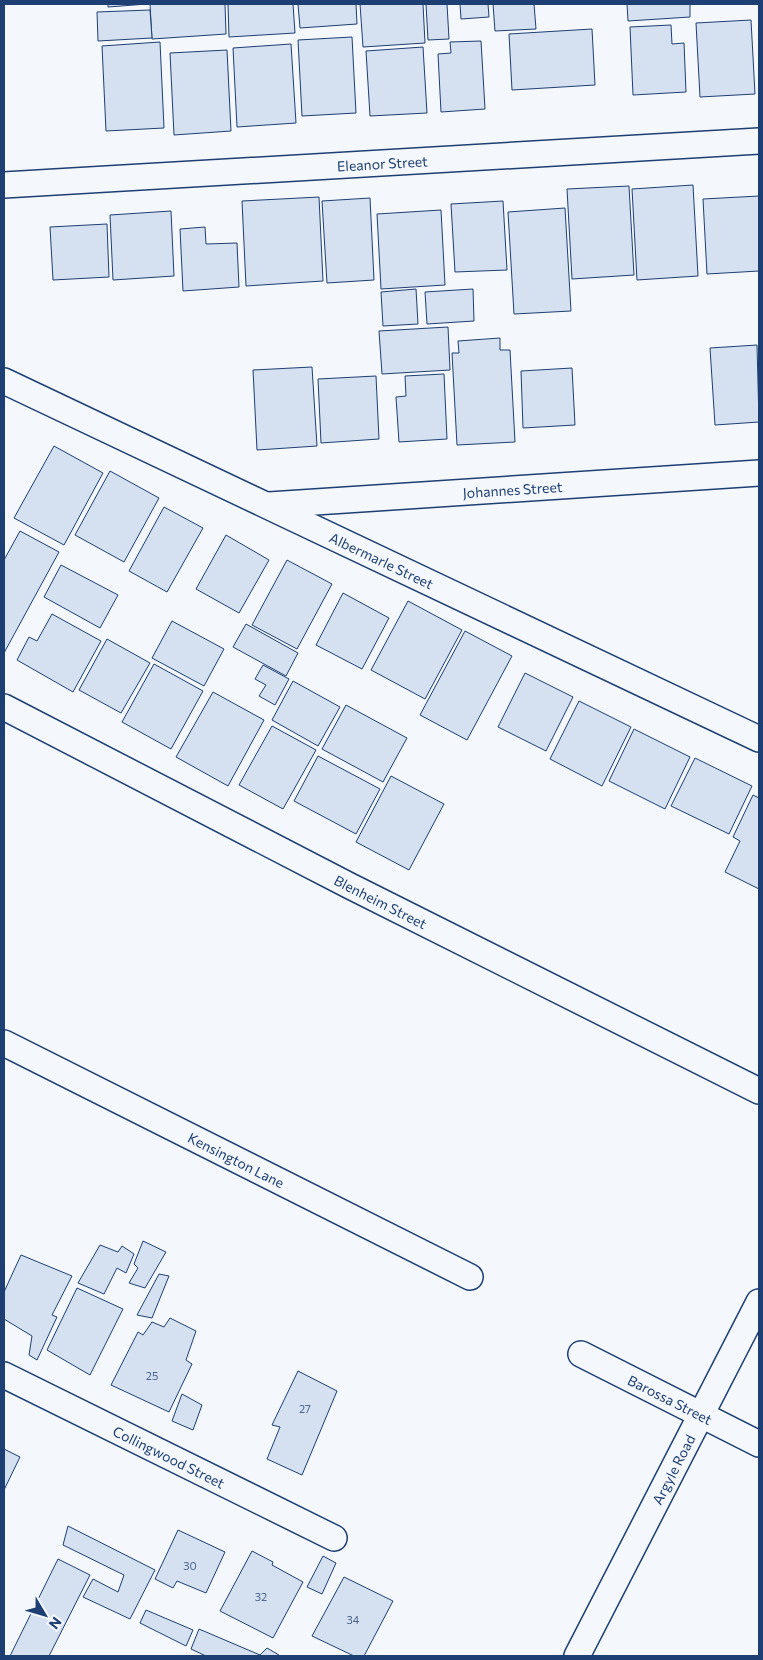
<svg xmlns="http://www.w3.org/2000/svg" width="763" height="1660" font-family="Commissioner,sans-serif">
	<rect width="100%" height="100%" fill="#f4f7fb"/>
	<g fill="#d5e0f0" stroke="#1d3f73">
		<path d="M108 4H147L108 7Z"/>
		<path d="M150 4H225L226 34 152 39Z"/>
		<path d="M228 4H293L295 33 229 37Z"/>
		<path d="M298 4H356L357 24 300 28Z"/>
		<path d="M360 4H423L425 43 363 47Z"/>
		<path d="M426 4H447L449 39 428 40Z"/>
		<path d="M460 4H488L489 17 461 19Z"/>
		<path d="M493 4H534L536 29 495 31Z"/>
		<path d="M627 4H690V17L628 21Z"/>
		<path d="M150 10 152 38 98 41 97 12Z"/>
		<path d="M751 20 755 94 700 97 696 23Z"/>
		<path d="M671 25 672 44 684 43 686 92 633 95 630 27Z"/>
		<path d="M592 29 595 85 512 90 509 34Z"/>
		<path d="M352 37 356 113 302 116 298 40Z"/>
		<path d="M481 41 485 109 441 112 438 54 451 53 450 42Z"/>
		<path d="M160 42 164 128 106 131 102 46Z"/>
		<path d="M291 44 296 123 237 127 233 48Z"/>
		<path d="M423 47 427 113 370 116 366 51Z"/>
		<path d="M227 50 231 131 174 135 170 53Z"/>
		<path d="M693 185 698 276 637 280 632 189Z"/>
		<path d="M629 186 634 275 572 279 567 189Z"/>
		<path d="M759 196V271L707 274 703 199Z"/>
		<path d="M319 197 323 281 246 286 242 201Z"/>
		<path d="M370 198 374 280 327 283 322 201Z"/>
		<path d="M503 201 507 270 455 272 451 204Z"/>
		<path d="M565 208 571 311 514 314 508 212Z"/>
		<path d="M441 210 445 285 381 289 377 214Z"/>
		<path d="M171 211 174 276 113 280 110 215Z"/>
		<path d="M107 224 109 277 53 280 50 227Z"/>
		<path d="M205 227 206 244 237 243 239 287 183 291 180 229Z"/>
		<path d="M416 289 418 324 383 326 381 292Z"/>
		<path d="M473 289 474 321 427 324 425 292Z"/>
		<path d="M448 327 450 370 382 374 379 331Z"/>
		<path d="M500 338V350H510L515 442 457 445 452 353H459L458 341Z"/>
		<path d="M757 345 759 422 715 425 710 348Z"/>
		<path d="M312 367 317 446 257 450 253 370Z"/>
		<path d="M572 368 575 425 523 428 521 371Z"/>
		<path d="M444 374 447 439 399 442 396 397 406 396 405 376Z"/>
		<path d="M376 376 379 439 321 443 318 379Z"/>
		<path d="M54 446 103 473 64 545 14 518Z"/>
		<path d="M110 471 159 498 124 562 75 535Z"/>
		<path d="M164 507 203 528 167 592 129 571Z"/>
		<path d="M20 531 59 552 4 653V560Z"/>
		<path d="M226 535 269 560 239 613 196 589Z"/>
		<path d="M287 560 332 584 297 649 252 625Z"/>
		<path d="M61 565 118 595 100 628 44 597Z"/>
		<path d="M343 593 389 618 362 669 316 645Z"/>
		<path d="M408 601 462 630 425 699 371 670Z"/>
		<path d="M52 614 101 641 73 692 17 660 29 637 37 641Z"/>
		<path d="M172 621 224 649 204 686 152 658Z"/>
		<path d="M246 624 298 653 286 676 233 647Z"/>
		<path d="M465 631 512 656 467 740 420 715Z"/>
		<path d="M107 639 150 663 121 713 79 690Z"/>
		<path d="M154 664 203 691 171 749 122 722Z"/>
		<path d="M263 665 289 679 275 705 259 696 266 685 255 679Z"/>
		<path d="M525 673 573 697 546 751 498 727Z"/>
		<path d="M293 681 340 707 318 746 272 720Z"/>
		<path d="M213 692 264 720 228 786 176 757Z"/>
		<path d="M579 701 631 727 602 786 550 759Z"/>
		<path d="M346 705 407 738 383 782 322 749Z"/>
		<path d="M272 726 316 750 283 809 239 785Z"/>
		<path d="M634 729 690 757 665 809 609 781Z"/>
		<path d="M318 756 380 789 356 834 294 801Z"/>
		<path d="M695 758 752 786 729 834 671 806Z"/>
		<path d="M391 776 444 804 409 870 356 842Z"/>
		<path d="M753 795 759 798V889L725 872 740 841 733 837Z"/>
		<path d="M143 1241 166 1252 145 1288 129 1283 138 1268 134 1264Z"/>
		<path d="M100 1245 118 1252 122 1246 134 1254 126 1273 117 1268 104 1294 78 1283Z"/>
		<path d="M21 1255 72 1276 52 1315 57 1317 37 1360 29 1355 32 1336 4 1319V1292Z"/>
		<path d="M159 1274 169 1276 152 1318 137 1315Z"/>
		<path d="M77 1288 123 1309 90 1375 47 1350Z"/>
		<path d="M170 1318 196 1331 186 1360 192 1364 169 1412 111 1385 138 1332 143 1335 152 1322 164 1327Z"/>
		<path d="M298 1371 337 1391 302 1475 267 1459 280 1427 272 1425Z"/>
		<path d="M182 1394 202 1405 193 1430 172 1421Z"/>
		<path d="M4 1449 20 1457 4 1490Z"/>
		<path d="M68 1526 155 1570 130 1619 83 1597 93 1579 118 1592 124 1575 63 1545Z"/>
		<path d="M178 1530 225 1552 206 1593 177 1581 173 1588 155 1579Z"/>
		<path d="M252 1551 273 1562 272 1565 303 1582 273 1638 220 1611Z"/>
		<path d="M323 1556 336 1563 322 1594 307 1587Z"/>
		<path d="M58 1559 90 1575 49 1656H10Z"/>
		<path d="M344 1577 393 1601 364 1656H354L312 1636Z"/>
		<path d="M146 1610 193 1630 186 1646 140 1623Z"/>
		<path d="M199 1629 260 1655 267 1648 279 1655 278 1656H206L191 1649Z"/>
	</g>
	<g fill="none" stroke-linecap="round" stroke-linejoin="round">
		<defs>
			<g id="minor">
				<path id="s1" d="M4 185 759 141"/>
				<path id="s2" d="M4 381 759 739"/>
				<path id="s3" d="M269 505 759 473"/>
				<path id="s4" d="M4 707 350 886 759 1091"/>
				<path id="s5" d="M4 1043 470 1277"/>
				<path id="s6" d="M581 1354 759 1444"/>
				<path id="s7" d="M4 1375 334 1538"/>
				<path id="s8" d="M577 1656 759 1302"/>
			</g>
		</defs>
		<use href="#minor" stroke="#1d3f73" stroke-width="28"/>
		<use href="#minor" stroke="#f4f7fb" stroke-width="25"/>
	</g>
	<g text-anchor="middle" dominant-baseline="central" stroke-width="4" stroke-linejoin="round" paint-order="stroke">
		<g font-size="11" fill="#4b6792">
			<text x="152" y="1375">25</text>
			<text x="305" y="1408">27</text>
			<text x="190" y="1565">30</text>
			<text x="261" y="1596">32</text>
			<text x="353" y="1619">34</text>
		</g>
		<g font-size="14" fill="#1d3f73" stroke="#f4f7fb">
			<text stroke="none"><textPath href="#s1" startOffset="379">Eleanor Street</textPath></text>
			<text stroke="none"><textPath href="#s3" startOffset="244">Johannes Street</textPath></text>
			<text stroke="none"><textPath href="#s2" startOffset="418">Albermarle Street</textPath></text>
			<text stroke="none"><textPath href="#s4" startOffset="424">Blenheim Street</textPath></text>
			<text stroke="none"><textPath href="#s5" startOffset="260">Kensington Lane</textPath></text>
			<text stroke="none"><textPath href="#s6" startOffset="100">Barossa Street</textPath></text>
			<text stroke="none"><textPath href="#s7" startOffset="184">Collingwood Street</textPath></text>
			<text stroke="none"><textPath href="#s8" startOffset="210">Argyle Road</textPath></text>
		</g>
	</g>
	<rect width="763" height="1660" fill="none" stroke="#1d3f73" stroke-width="10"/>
	<g transform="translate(45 1615) rotate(128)" stroke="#f4f7fb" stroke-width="4" paint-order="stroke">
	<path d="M0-4L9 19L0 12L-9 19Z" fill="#1d3f73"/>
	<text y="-8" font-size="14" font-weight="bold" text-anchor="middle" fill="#1d3f73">N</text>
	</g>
</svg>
